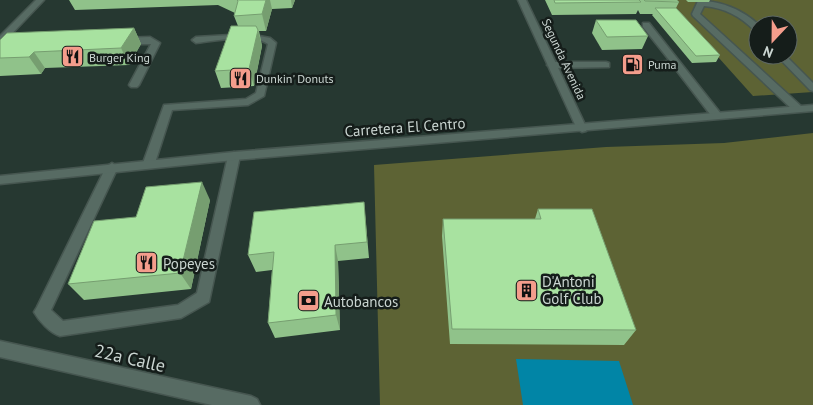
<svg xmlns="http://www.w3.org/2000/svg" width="813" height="405" font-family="'PT Sans',sans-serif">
	<rect width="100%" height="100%" fill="#263831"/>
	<g fill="#5d6334" fill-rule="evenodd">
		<path d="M667 0H813V92L753 96ZM758 25H788V55H758Z"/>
		<path d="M813 133V405H380L374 165 606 147 724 143Z"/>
	</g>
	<path fill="#0185a6" d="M516 359 619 361 633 405H523Z"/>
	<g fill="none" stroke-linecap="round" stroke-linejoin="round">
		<defs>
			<g id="service">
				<path d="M698 1C720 0 743 10 759 25L758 31H755C740 16 725 8 704 6L700 14 802 107V111H794L693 16 692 14Z"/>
				<path d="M643 23H649L721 114V118H713L674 67 655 66V62L670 61 643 27Z"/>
				<path d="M248 34 270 38 276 43 264 96 248 105 172 110 155 163 149 167 145 166 143 163 164 105 246 99 256 93 268 44C252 33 214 41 196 43L192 40 196 37Z"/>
				<path d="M150 37 160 43 139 85 137 87H131L129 85 151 44H122L118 41 122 38Z"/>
				<path d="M776 55H785L813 83V91L810 90Z"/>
				<path d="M606 62 609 63V67L552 68 547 65 552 62Z"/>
				<path d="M234 152 240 156 209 302 181 318 60 336C50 333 39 321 34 312L37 307 106 167 112 163 118 167 51 310 63 321 178 305 197 293 228 156Z"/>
			</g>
			<g id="minor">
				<path d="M518 0H526L587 129 586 131 582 132 577 129Z"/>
				<path d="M0 341 251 396 257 399 260 405H212L0 357Z"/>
			</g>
			<path id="tertiary" d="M36 0H44L3 43 0 44V36Z"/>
			<path id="secondary" d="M813 105V111L234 160 0 184V176L234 152Z"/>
		</defs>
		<use href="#service" stroke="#465650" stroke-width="3"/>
		<use href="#minor" stroke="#465650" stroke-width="3"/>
		<use href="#tertiary" stroke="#465650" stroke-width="3"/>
		<use href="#secondary" stroke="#465650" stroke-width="3"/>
		<use href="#service" fill="#576b63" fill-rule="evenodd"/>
		<use href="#minor" fill="#576b63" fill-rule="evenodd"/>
		<use href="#tertiary" fill="#576b63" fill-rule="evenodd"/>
		<use href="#secondary" fill="#576b63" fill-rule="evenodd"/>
	</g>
	<g fill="#90c28a">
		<path d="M69 0H295L292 8 272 9 266 31H259L262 46 254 86 221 88 215 71 238 26 234 16 235 13 218 5 75 10Z"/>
		<path d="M545 0H677L679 2 676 8 720 55 716 62 692 63 652 15 653 14H640L638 10 636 14 552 15Z"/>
		<path d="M686 0H710L709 2H688Z"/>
		<path d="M596 20 648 36 642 49 602 50 592 33Z"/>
		<path d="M134 28 141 44 129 65 45 68 41 74 0 76V40Z"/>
		<path d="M210 200 191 289 84 300 68 284Z"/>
		<path d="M364 202 369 258 338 261 340 330 275 338 268 323 272 270 256 272 248 255Z"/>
		<path d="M538 209 636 330 624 345 450 344 442 236 443 219H535Z"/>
	</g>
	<g fill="#769e70">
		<path d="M266 0H270L272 9 266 31 262 14Z"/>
		<path d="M291 0H295L292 8Z"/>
		<path d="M134 28 141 44 129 65 121 48Z"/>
		<path d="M258 30 262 46 254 86 249 69Z"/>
		<path d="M34 52 45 68 41 74 29 57Z"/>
		<path d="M202 182 210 200 191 289 180 273Z"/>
		<path d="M335 245 338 261 340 330 336 315Z"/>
	</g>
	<g fill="#a8e2a0" stroke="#769e70">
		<path d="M237 0H266L262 14 234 16 238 1Z"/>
		<path d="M554 0H639L641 2 555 3Z"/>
		<path d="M644 0H677L679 2 645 1Z"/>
		<path d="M655 8H676L720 55 696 56Z"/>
		<path d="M596 20H636L648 36 607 37Z"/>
		<path d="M231 26H256L258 30 249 69 215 71Z"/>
		<path d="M134 28 121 48 34 52 29 57 0 58V40L7 33Z"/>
		<path d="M202 182 180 273 68 284 94 221 136 217 146 187Z"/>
		<path d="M364 202 367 242 335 245 336 315 268 323 274 252 248 255 254 212Z"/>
		<path d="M538 209H592L636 330 452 329 443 219H541Z"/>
	</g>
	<defs>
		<symbol id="restaurant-square" viewBox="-11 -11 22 22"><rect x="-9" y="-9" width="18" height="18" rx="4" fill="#f49d8c" stroke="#151d1a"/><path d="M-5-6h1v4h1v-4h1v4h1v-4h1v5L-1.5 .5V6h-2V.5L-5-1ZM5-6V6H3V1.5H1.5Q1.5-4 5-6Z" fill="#111"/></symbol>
		<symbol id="fuel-square" viewBox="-11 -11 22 22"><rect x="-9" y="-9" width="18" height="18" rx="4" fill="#f49d8c" stroke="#151d1a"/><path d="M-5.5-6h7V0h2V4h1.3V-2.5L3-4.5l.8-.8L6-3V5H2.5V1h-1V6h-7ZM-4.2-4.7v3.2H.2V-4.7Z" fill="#111"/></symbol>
		<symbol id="building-square" viewBox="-11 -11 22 22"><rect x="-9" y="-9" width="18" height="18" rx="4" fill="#f49d8c" stroke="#151d1a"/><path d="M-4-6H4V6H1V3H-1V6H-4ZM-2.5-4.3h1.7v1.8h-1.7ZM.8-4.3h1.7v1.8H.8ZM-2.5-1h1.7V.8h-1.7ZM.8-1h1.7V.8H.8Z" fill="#111"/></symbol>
		<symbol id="bank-square" viewBox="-11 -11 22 22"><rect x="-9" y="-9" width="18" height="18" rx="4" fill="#f49d8c" stroke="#151d1a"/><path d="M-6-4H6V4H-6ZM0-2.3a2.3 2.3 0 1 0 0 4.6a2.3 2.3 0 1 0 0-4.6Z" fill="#111"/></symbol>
	</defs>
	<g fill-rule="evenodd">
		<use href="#restaurant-square" x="60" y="44" width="25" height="25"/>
		<use href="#fuel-square" x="620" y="52" width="25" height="25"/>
		<use href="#restaurant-square" x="228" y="66" width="25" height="25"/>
		<use href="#restaurant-square" x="134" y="250" width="25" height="25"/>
		<use href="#building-square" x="514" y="278" width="25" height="25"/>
		<use href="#bank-square" x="296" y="288" width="25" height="25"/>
	</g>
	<g text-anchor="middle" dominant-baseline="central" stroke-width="5" stroke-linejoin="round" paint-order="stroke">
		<g font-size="12" fill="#cad5d1" stroke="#151d1a" text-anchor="start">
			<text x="89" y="57">Burger King</text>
			<text x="648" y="64">Puma</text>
			<text x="256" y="78">Dunkin' Donuts</text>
		</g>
		<g font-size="12" fill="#cad5d1" stroke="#151d1a">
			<text transform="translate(564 59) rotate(65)">Segunda Avenida</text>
		</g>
		<g font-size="15" fill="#cad5d1" stroke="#151d1a">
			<text transform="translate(405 127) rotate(-4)">Carretera El Centro</text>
		</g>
		<g font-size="15" fill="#cad5d1" stroke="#151d1a" text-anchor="start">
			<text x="163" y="263">Popeyes</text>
			<text x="542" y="281">D'Antoni<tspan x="542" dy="17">Golf Club</tspan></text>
			<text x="324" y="301">Autobancos</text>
		</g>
		<g font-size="18" fill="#cad5d1" stroke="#151d1a">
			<text transform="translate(130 358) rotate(13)">22a Calle</text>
		</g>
	</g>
	<g transform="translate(773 40) rotate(202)"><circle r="24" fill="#151d1a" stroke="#5d6763"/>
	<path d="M0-4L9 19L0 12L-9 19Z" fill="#f49d8c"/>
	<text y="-8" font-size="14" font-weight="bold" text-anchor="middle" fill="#cad5d1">N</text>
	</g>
</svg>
